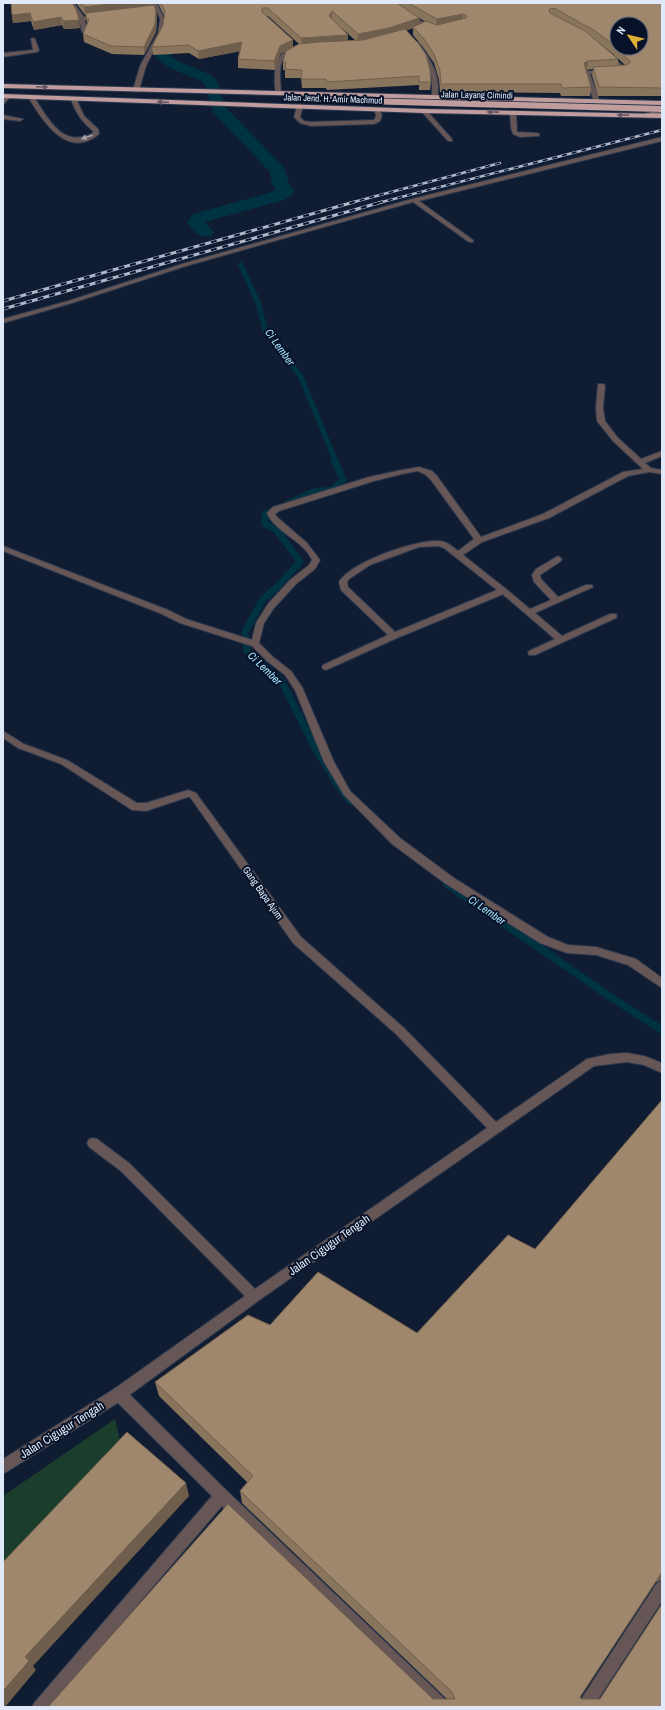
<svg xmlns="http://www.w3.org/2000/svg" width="665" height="1710" font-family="'Archivo Narrow',sans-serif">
	<rect width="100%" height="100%" fill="#0f1c32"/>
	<path fill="#1a3e2b" d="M115 1419 121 1445 3 1566V1496Z"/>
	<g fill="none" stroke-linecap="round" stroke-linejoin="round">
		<path stroke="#003341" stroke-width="5.5" d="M241 265 258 303 265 329 301 377 335 460"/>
		<g stroke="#003341" stroke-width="7">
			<path d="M289 503 314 492 332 490 343 480 334 459"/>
			<path d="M277 509 265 514V524L276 529 300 562 278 586 263 599 245 632 247 651 282 682 316 750 337 783"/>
		</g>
		<g stroke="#003341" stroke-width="8">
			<path d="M336 782 350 801"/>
			<path d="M447 884 612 998 662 1030"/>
		</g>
		<path fill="#003341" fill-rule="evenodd" d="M160 3H174L177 12 189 23 170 56 178 61 211 75 217 81 226 108 284 167 289 184 295 191 292 195 284 200 205 222 214 232 211 236C199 239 194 232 187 222L193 214 272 192 276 190 272 184 270 172 213 112 205 85 201 81 168 67 155 57 174 24 164 14Z"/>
		<defs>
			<g id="service">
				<path d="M32 96 34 97C48 119 63 149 93 133V131C82 122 75 112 71 99L76 98 84 116 98 129 99 134C68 160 43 122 29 98Z"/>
				<path d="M300 104 303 106 300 117 304 121 311 122 373 120 375 119 376 115 374 110 377 108 379 109 382 115 380 121 374 124 311 126 300 123 294 117 297 106Z"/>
				<path d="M422 110H426L452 139V141H448L422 112Z"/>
				<path d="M558 556 562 559 561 561 540 575 541 579 558 597 586 585H592L593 587 535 613 562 636 610 614H616L617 616 616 618 535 655H529L528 653 529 651 555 639 499 591 500 589H506L530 609 551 600 534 582 532 575 536 569Z"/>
				<path d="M119 1387 124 1389 227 1491 448 1702 451 1707H432L222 1506 50 1707H32L35 1702 212 1496 114 1399 112 1394 114 1389Z"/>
				<path d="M662 1581V1601L593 1707H576L657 1583Z"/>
			</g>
			<g id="minor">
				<path d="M69 3H74L84 17 99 16 101 17 85 20 86 31 82 32 78 16Z"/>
				<path d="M153 3H157L164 19 162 33 146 66 139 90 136 92 133 90 140 66 158 33 160 19Z"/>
				<path d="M386 3H391L428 25 434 31 430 32Z"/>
				<path d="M33 38 35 39 39 50 37 52 3 57V53L33 50 31 39Z"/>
				<path d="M414 42H418C430 58 442 77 437 98L432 97V80L429 68Z"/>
				<path d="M295 49 298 48 301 50C296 52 290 53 286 56 277 63 281 83 281 93L276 94C274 84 273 61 282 54 286 51 290 50 295 49Z"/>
				<path d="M608 52 628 71 625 73 590 74 600 102 597 104 594 102 584 73 587 71 621 70 606 55V53Z"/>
				<path d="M5 96 10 97 3 105V99Z"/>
				<path d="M513 111 516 113 517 132 537 133 539 134V136L520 137 513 134 511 128 510 113Z"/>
				<path d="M3 115 23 119 20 121 3 119Z"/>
				<path d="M662 137V141L419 201 473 240V242H469L413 202 186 266 72 303 3 323V319L68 301 182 264 412 199Z"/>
				<path d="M598 384H604L605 386 603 408 605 421 618 438 641 459 662 451V456L645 463 651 468 662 470V474L649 472 628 476 549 518 482 542 463 555 506 589 507 591 506 593 397 638 326 670 323 669 322 667 323 665 388 635 341 590 339 582C351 562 416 539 439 541 446 541 452 546 458 551L474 539 431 480 426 475 418 471 402 474 374 481 279 511 275 514 277 517 307 543 320 560 315 569 296 584 274 608 264 623 259 643 273 657 291 671 302 687 334 762 350 791 400 838 454 878 548 937 568 945 596 947 636 959 662 978V988L628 965 596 955 567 953 540 943 446 884 392 844 344 795 324 762 295 690 285 675 267 661 252 646 180 623 162 614 3 551V546L168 610 186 619 252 640 256 623 268 604 290 580 309 565 312 560C303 540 275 532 267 513L273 507 369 477 402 470 419 467 432 471 437 476 481 537 543 514 623 472 643 469 613 441 597 421 596 408ZM438 546 444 548 497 590 395 632 348 587 347 582 349 579 370 565 419 547Z"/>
				<path d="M3 731 24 744 67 760 137 803H146L188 790 196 793 301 937 404 1028 496 1122 587 1059 610 1054 627 1053 644 1056 662 1063V1073L644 1065 627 1062 594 1066 258 1301 124 1399 3 1474V1459L114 1389 245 1296 121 1171 89 1147 87 1143 89 1139 93 1138 97 1139 129 1163 255 1289 487 1128 396 1034 293 943 190 797H188L146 811 132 810 61 764 18 748 3 738Z"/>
			</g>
			<path id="secondary" d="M662 110V114L641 117 638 115Z"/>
			<g id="trunk">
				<path d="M3 84 662 101V105L3 88Z"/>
				<path d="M3 94 424 109 662 114V118L424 113 3 98Z"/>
			</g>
		</defs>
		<use href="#service" stroke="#2c394e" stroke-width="2"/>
		<use href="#minor" stroke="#2c394e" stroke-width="2"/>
		<use href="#secondary" stroke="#2c394e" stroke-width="2"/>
		<use href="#trunk" stroke="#2c394e" stroke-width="2"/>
		<use href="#service" fill="#665656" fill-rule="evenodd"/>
		<use href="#minor" fill="#665656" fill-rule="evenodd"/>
		<use href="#secondary" fill="#907777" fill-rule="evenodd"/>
		<use href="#trunk" fill="#c09c9c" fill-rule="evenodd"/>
		<defs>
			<g id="rail-far1">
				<path d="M350 203 500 163"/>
				<path d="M378 203 662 130"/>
			</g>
			<g id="rail">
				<path d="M3 301 354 202"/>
				<path d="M3 309 382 202"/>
			</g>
		</defs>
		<use href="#rail-far1" stroke="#aeb8ca" stroke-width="2.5"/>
		<use href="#rail" stroke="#aeb8ca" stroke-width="3"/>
		<use href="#rail-far1" stroke="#071228" stroke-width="1.5" stroke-dasharray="5" stroke-linecap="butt"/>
		<use href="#rail" stroke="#071228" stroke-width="2" stroke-dasharray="6" stroke-linecap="butt"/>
		<defs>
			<path id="trunk-bridge" d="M328 100 662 109"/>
		</defs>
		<use href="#trunk-bridge" stroke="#2c394e" stroke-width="7" stroke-linecap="butt"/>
		<use href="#trunk-bridge" stroke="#c09c9c" stroke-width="6"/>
	</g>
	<g fill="#89745e" fill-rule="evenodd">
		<path d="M72 3 80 28 64 29 62 25 34 30 31 21 13 23 12 15Z"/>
		<path d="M76 3H153V5L156 11 157 19 156 32 144 55 112 54 84 42 83 34 87 24 86 15H85Z"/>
		<path d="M158 3H662V96H598L592 75 593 69 586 70 591 87 590 96H561L560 93 440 92 439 80 434 63 423 47 413 35V28L406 30 431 82 430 90H419V85L327 90 326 88H302L301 78H285V70H283V62L286 51 280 54 275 70 238 68V59L240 51 199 59 189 53 153 55 152 47 163 25 164 16ZM266 16H268L299 44 293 47ZM419 18 426 22 419 25ZM338 25 355 40H348V35ZM598 42 612 53 625 65 618 66V59Z"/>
		<path d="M662 1100V1580L656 1582 580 1697 581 1699H600L662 1604V1707L433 1699H447L242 1503 240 1491 247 1482 159 1396 155 1382 270 1325 417 1333 535 1249Z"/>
	</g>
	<g fill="#6f5e4c">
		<path d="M118 3H153V7L85 15 84 7Z"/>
		<path d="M156 11 157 19 156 32 144 55V47Z"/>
		<path d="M332 11V20L329 16Z"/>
		<path d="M30 13 31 21 13 23 12 15Z"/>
		<path d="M463 14V23L436 27 437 19Z"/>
		<path d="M61 17 62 25 34 30 33 22Z"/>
		<path d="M419 18V26L389 37 357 42 358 34Z"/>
		<path d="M79 20 80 28 64 29 63 21Z"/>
		<path d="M348 35V43L302 46 301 38Z"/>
		<path d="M293 40V48L280 54 275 70 274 61 280 46Z"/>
		<path d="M242 42V51L199 59 198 51Z"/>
		<path d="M588 61 587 70 583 72 584 63Z"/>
		<path d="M186 1483 189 1496 33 1666 36 1670 5 1707H3V1691L25 1657Z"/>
		<path d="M662 1572V1580L656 1582Z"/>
	</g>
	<g fill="#9f876d" stroke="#6f5e4c">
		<path d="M11 3H72L76 9 79 20 63 21 61 17 33 22 30 13 12 15Z"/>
		<path d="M81 3H118L84 7Z"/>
		<path d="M161 3H397L419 18 389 28 358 34 332 11 329 16 348 35 301 38 268 8H262V12L293 40 280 46 274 61 238 59 242 42 198 51 189 45 152 47 163 25 165 11Z"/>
		<path d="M408 3H662V88L599 87 593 67 626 65 630 63V61L617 48H641V24H617V48L613 44 595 31 556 9 551 8 549 10 550 13 585 31 618 59 588 61 584 63 591 87 562 88 561 84H441L440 71 434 54 424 39 413 27 426 21 437 25 466 18 467 16 463 14 437 19Z"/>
		<path d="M154 5 156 11 155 24 144 47 111 46 83 34 89 19H86V13Z"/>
		<path d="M405 29 418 43 426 55 430 70 431 82H419V76L327 82 326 79H301L302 70 285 69 286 62H283L286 51 299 44 319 42 363 40Z"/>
		<path d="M662 1100V1572L580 1697 581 1699H600L662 1604V1707H48L228 1504 433 1699H455L452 1692 240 1491 253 1476 155 1382 248 1315 270 1325 318 1272 417 1333 508 1235 535 1249Z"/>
		<path d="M127 1432 186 1483 25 1657 29 1661 3 1691V1562Z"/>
	</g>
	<defs><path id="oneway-solid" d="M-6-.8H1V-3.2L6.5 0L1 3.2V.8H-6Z"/></defs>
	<g fill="#645762">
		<use href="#oneway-solid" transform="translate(42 87) rotate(2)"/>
		<use href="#oneway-solid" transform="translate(163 102) rotate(-178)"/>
		<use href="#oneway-solid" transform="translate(493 112) rotate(-179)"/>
		<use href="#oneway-solid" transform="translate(623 115) rotate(-179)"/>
	</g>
	<use fill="#a3a0a8" href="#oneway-solid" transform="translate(87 137) rotate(163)"/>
	<g text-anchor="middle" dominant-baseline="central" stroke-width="4" stroke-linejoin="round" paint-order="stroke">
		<g font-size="9" fill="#e0e9f9" stroke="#071228">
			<text transform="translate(477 95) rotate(1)">Jalan Layang Cimindi</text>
			<text transform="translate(333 99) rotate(2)">Jalan Jend. H. Amir Machmud</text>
		</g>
		<g font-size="10" fill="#e0e9f9" stroke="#071228">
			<text transform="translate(263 893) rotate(55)">Gang Bapa Ajum</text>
		</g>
		<g font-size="11" font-style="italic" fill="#a5e2f8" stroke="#071228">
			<text transform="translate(280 347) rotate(54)">Ci Lember</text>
			<text transform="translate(265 668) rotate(44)">Ci Lember</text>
			<text transform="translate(487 910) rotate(35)">Ci Lember</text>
		</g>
		<g font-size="12" fill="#e0e9f9" stroke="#071228">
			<text transform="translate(329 1245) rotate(-35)">Jalan Cigugur Tengah</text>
			<text transform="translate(62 1430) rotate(-32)">Jalan Cigugur Tengah</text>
		</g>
	</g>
	<rect width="665" height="1710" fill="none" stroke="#e0e9f9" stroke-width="8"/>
	<g transform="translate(629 36) rotate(305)"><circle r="19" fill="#071228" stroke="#5e687c"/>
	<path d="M0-3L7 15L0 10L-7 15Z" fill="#dfb133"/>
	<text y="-6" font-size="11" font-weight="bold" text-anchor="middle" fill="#e0e9f9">N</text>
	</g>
</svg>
